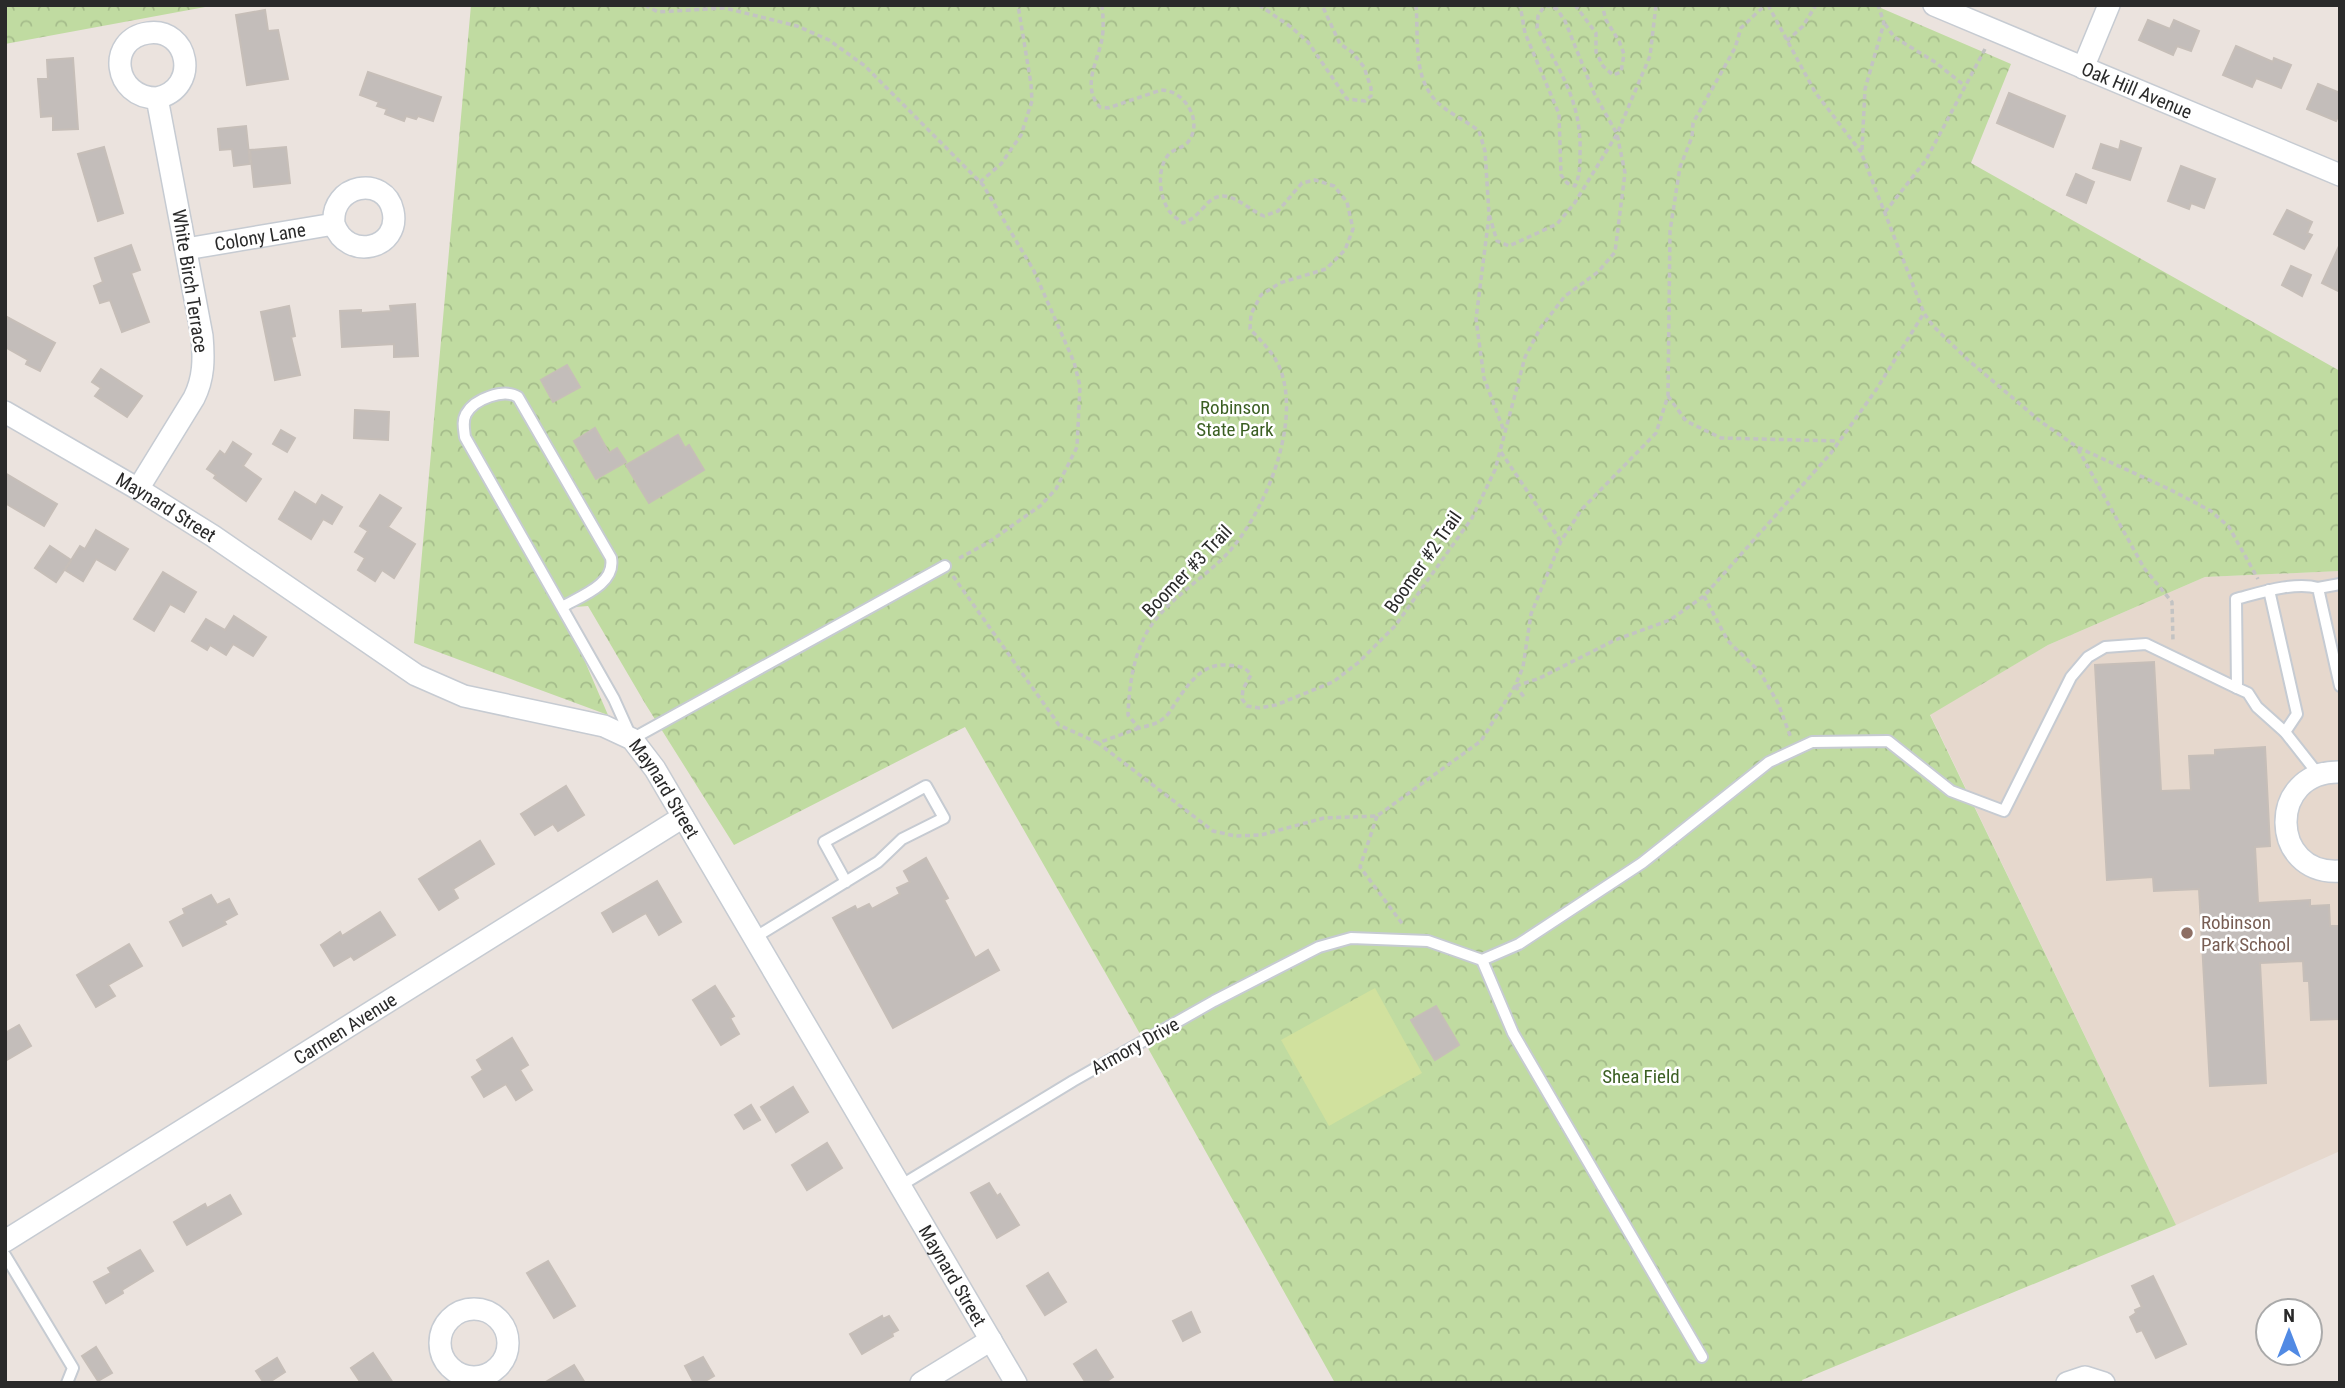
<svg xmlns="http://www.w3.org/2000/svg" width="2345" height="1388" font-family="'Roboto Condensed',sans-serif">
	<defs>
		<pattern id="forest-crowns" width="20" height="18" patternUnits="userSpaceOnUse" patternTransform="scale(1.75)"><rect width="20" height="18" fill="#c0dba1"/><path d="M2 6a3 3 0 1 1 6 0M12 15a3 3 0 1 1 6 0" fill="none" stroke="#a5bc8b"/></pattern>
	</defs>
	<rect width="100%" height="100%" fill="#ebe3de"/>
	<path fill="#e6d8cd" d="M2340 571V1151L2176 1225 1930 714 2048 645 2205 577Z"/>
	<g fill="url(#forest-crowns)">
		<path d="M5 5H216L5 44Z"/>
		<path d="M471 5H1882L1881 8 2011 64 1971 163 2340 371V571L2205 577 2048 645 1930 715 2176 1225 1802 1380 1803 1383H1335L1130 1016 965 727 734 845 646 705 588 606 562 608 608 715 414 643Z"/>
	</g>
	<path fill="#d1e19e" d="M1375 988 1422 1073 1329 1126 1281 1040Z"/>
	<g fill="#c3bdba" stroke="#c6beb8" stroke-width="2">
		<path d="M265 10 268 31 278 30 288 79 247 85 236 15Z"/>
		<path d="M2148 20 2170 29 2174 20 2199 31 2191 51 2177 46 2173 55 2139 40Z"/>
		<path d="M2236 46 2273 62 2274 58 2291 65 2281 88 2256 78 2252 87 2223 75Z"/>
		<path d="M73 58 78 129 53 130V116L41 117 38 79H48L47 60Z"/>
		<path d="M368 72 441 97 433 121 418 116 416 119 406 116 404 121 385 114 387 109 377 106 379 102 360 95Z"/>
		<path d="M2318 84 2340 93V112L2336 121 2307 109Z"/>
		<path d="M2009 93 2065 116 2053 147 1997 123Z"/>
		<path d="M246 126 250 164 234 166 232 149 220 150 218 129Z"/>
		<path d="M2121 141 2141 148 2130 180 2093 168 2101 144 2119 150Z"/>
		<path d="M104 147 123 213 98 221 78 154Z"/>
		<path d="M286 147 290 183 254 187 250 150Z"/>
		<path d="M2181 166 2215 179 2204 208 2191 203 2189 209 2168 201Z"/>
		<path d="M2076 174 2094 182 2086 203 2067 195Z"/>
		<path d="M2287 210 2312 222 2307 233 2312 235 2304 249 2274 234Z"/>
		<path d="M2340 244V292L2322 283Z"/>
		<path d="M131 245 140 270 131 273 149 322 122 332 110 300 100 303 94 286 103 282 95 258Z"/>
		<path d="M2291 266 2311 275 2302 296 2282 285Z"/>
		<path d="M415 304 418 356 394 357V344L342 347 340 311 361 310V313L391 311 390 306Z"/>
		<path d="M289 306 295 336 291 337 300 375 275 380 261 312Z"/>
		<path d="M5 316 55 343 40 371 26 364 28 360 5 347Z"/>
		<path d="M567 365 580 387 553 402 541 380Z"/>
		<path d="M101 369 142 396 127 417 95 396 101 388 92 382Z"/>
		<path d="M355 410 389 412 388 440 354 438Z"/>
		<path d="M595 428 609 453 617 448 626 462 596 479 574 441Z"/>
		<path d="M281 430 295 438 287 452 273 444Z"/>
		<path d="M678 435 685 448 689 445 704 470 649 503 626 465Z"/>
		<path d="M233 442 251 454 243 466 261 479 246 501 214 478 216 475 207 469 220 451 225 455Z"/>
		<path d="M5 473 57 504 44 526 5 503Z"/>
		<path d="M295 492 316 505 322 495 342 507 332 524 323 519 311 539 279 519Z"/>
		<path d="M380 495 401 508 388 527 415 544 394 578 382 570 375 581 358 570 365 558 355 552 368 531 360 526Z"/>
		<path d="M96 530 128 549 115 570 96 559 83 581 65 570 80 546 85 549Z"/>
		<path d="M50 546 71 560 56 582 35 568Z"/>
		<path d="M163 572 196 592 184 612 170 604 154 631 134 619Z"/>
		<path d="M234 616 266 637 253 656 233 644 226 655 210 645 207 650 192 641 206 619 225 630Z"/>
		<path d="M2154 662 2161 791 2191 790 2189 756 2215 755V750L2265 747 2270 846 2255 847 2258 903 2310 900V906L2329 905 2330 926H2340V1019L2311 1020 2309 981H2304L2303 961 2260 963 2266 1083 2210 1086 2199 889 2154 891 2153 877 2107 880 2095 665Z"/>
		<path d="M566 786 584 815 558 831 553 824 535 835 521 814Z"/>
		<path d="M480 841 494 864 453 889 458 898 439 910 419 879Z"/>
		<path d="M926 858 948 898 944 900 975 958 988 950 999 970 893 1028 833 918 855 906 857 910 869 904 872 909 900 894 897 888 910 882 904 871Z"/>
		<path d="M657 881 681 922 659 935 646 913 613 932 602 913Z"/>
		<path d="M211 895 217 905 229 899 237 914 224 921 226 924 183 946 170 922 185 914 183 909Z"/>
		<path d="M380 912 395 935 354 960 351 956 334 966 321 945 340 932 342 936Z"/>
		<path d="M129 944 142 966 108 985 115 996 96 1007 77 975Z"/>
		<path d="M715 986 734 1016 730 1018 739 1034 721 1045 693 1000Z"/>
		<path d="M1436 1006 1459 1045 1435 1060 1411 1020Z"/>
		<path d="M19 1025 31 1046 5 1061V1033Z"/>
		<path d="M512 1038 528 1065 520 1070 532 1090 516 1100 506 1084 484 1097 472 1077 483 1070 477 1060Z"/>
		<path d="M793 1087 808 1112 776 1132 761 1107Z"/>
		<path d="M751 1105 760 1120 744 1129 735 1115Z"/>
		<path d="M827 1143 842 1168 807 1190 792 1165Z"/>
		<path d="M989 1183 997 1196 1000 1194 1019 1225 997 1238 971 1193Z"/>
		<path d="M230 1195 241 1214 187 1245 174 1222 205 1204 207 1208Z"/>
		<path d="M140 1250 153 1271 122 1290 123 1293 106 1303 94 1282 111 1273 108 1268Z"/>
		<path d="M548 1261 575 1306 554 1318 527 1273Z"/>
		<path d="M1048 1273 1066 1302 1045 1315 1027 1286Z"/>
		<path d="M2153 1276 2186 1344 2156 1358 2142 1330 2137 1332 2130 1317 2136 1313 2135 1310 2142 1307 2132 1286Z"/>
		<path d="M1191 1312 1200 1332 1183 1341 1173 1321Z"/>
		<path d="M882 1316 883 1319 889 1316 898 1330 892 1333 893 1336 862 1354 850 1334Z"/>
		<path d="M96 1347 112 1373 98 1381 82 1356Z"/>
		<path d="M1096 1350 1113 1377 1104 1383H1086L1074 1364Z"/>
		<path d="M373 1353 393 1383H361L351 1368Z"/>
		<path d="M703 1357 714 1376 702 1383H694L685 1366Z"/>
		<path d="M277 1358 285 1372 268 1383H264L256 1371Z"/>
		<path d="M574 1365 585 1383H544Z"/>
	</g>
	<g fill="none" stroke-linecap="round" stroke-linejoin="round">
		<defs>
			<g id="service">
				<path d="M2318 588 2340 584"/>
				<path d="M2269 590 2297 714 2285 732"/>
				<path d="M562 607C581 596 616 584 611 558L518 397C504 388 474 399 466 414 462 421 464 429 465 437L614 699 632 739 945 566"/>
				<path d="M2318 774 2285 732 2257 707 2248 693 2237 688 2236 599C2259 593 2295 581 2318 588L2340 686"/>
				<path d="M754 938 878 862 902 839 944 818 926 786 824 842 846 882"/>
				<path d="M1482 960 1513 1033 1702 1357"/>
				<path d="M900 1186 1073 1081 1214 1001 1319 947 1351 938 1428 941 1482 960 1519 944 1642 863 1769 762 1812 742 1888 741 1951 791 2004 811 2071 677 2088 657 2105 647 2146 644 2237 688"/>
				<path d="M5 1255 73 1368 67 1383"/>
			</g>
			<g id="minor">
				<path id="s1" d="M1934 5 2340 175"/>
				<path d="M2083 68 2109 5"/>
				<path id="s2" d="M186 249 334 224C330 184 385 174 393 211 401 249 347 262 334 224"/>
				<path id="s3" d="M5 412 138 489 213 536 416 675 464 696 604 726 632 739 655 769 1016 1383"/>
				<path d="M138 489 194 398C204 378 204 359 202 336L157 98C201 88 189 27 148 33 106 39 113 98 157 98"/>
				<path d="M2340 772C2267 770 2269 876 2340 871"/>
				<path id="s4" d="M5 1241 683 817"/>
				<circle cx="474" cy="1343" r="34"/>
				<path d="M921 1383 991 1340"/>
				<path d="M2067 1383 2085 1377 2104 1383"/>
			</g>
		</defs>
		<use href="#service" stroke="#c6cbd2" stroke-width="14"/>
		<use href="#minor" stroke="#c6cbd2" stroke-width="24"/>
		<g stroke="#c3c3c3" stroke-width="3.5" stroke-dasharray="5 3.5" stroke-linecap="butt">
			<path d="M645 5 658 12 725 8 797 26 829 40 865 66 983 185 1034 271 1074 362 1080 386 1077 447 1056 489 1040 506 989 542 956 560"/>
			<path d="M1102 5C1103 16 1104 28 1102 39 1098 61 1081 87 1100 107L1108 108 1161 90C1185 90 1204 122 1188 142 1183 148 1174 149 1169 154 1156 168 1159 198 1170 212 1173 216 1179 220 1183 223 1194 219 1197 214 1205 206 1225 182 1244 208 1264 216L1278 211 1302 183 1315 180 1334 186 1347 202 1353 229 1345 250 1326 269 1280 283 1261 295 1251 314 1250 329C1261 341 1272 351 1279 366 1303 421 1265 513 1227 554 1202 580 1166 600 1147 632 1133 657 1129 687 1128 715L1139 728C1148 726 1157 724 1164 718 1168 715 1171 710 1174 705 1187 686 1201 663 1227 665 1238 666 1245 666 1251 675L1243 689 1242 699 1247 706 1259 708 1276 705 1333 682 1359 662 1395 626 1472 518 1495 470 1525 357 1541 327 1565 296 1598 272 1615 252 1625 173 1617 134 1594 93 1565 21 1557 9 1545 5 1538 16 1537 28C1560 72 1582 102 1580 154 1580 166 1580 175 1575 186L1567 183 1561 175 1559 114 1525 33 1520 5"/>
			<path d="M1259 5 1291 27 1308 42 1347 99 1365 101 1371 96V88L1364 67 1352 52 1340 44 1322 5"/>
			<path d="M1416 5C1419 39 1411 83 1443 107 1454 116 1468 122 1479 131L1485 151 1489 214 1497 241 1509 246 1557 224 1574 204 1617 134 1650 56 1656 5"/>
			<path d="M1575 5 1596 33V52L1603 66 1613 75 1621 72 1624 54 1619 41 1606 20 1602 5"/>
			<path d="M1768 5 1815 92 1861 152 1924 313 1933 326 1967 359 2040 421 2077 447 2169 489 2211 511 2229 527 2258 579"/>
			<path d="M1885 24 1894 37 1935 62 1965 86"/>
			<path d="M1787 41 1803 26 1816 5"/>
			<path d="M1862 150 1865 89 1884 23 1878 5"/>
			<path d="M980 182 1001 164 1021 135 1032 101 1031 84 1018 5"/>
			<path d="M1885 212 1926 160 1985 49"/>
			<path d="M1489 216 1476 319 1484 378 1504 431"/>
			<path d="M1668 396 1686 421 1721 438 1838 441"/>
			<path d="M2078 449 2144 568 2172 602 2173 641"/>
			<path d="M1501 452 1560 540"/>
			<path d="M953 576 1059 725 1098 743"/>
			<path d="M1704 596 1728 641 1760 672 1778 703 1791 738"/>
			<path d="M1515 686 1526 699"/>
			<path d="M1516 686 1540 678 1615 640 1670 620 1704 596 1831 453 1876 390 1924 313"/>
			<path d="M1139 728 1098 743 1213 831 1235 836 1261 835 1324 818 1377 816 1481 741 1515 686 1523 667 1531 614 1561 541 1582 509 1656 433 1668 396 1670 231 1680 167 1692 137 1693 123 1735 48 1741 28 1765 5"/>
			<path d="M1377 816 1360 867 1404 926"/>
		</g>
		<use href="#service" stroke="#fff" stroke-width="10"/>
		<use href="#minor" stroke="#fff" stroke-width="21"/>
	</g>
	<circle fill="#8d6e63" stroke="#fff" stroke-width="2.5" cx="2187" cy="933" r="7"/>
	<g text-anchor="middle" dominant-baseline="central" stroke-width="5" stroke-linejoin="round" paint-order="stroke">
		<g font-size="19" fill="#2a2a2a" stroke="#fff">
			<text stroke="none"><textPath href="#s1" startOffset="220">Oak Hill Avenue</textPath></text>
			<text stroke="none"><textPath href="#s2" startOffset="75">Colony Lane</textPath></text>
			<text transform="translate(190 281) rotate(81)">White Birch Terrace</text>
			<text stroke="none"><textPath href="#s3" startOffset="187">Maynard Street</textPath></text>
			<text transform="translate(1423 562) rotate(-55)">Boomer #2 Trail</text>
			<text transform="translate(1187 571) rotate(-46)">Boomer #3 Trail</text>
			<text stroke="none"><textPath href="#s3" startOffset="774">Maynard Street</textPath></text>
			<text stroke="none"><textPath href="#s4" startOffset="401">Carmen Avenue</textPath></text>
			<text transform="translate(1135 1046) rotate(-29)">Armory Drive</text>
			<text stroke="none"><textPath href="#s3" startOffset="1340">Maynard Street</textPath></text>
		</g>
		<g font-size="19" fill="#3b5f23" stroke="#fff">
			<text x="1235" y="407">Robinson<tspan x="1235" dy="22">State Park</tspan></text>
			<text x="1641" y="1076">Shea Field</text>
		</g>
		<g font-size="19" fill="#785e54" stroke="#fff" text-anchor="start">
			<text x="2201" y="922">Robinson<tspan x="2201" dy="22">Park School</tspan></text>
		</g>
	</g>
	<rect width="2345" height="1388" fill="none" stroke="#2a2a2a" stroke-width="14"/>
	<g transform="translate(2289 1332)"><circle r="33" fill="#ffffff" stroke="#aaaaaa" stroke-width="2"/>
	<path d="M0-5L12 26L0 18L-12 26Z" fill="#518ae4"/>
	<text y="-10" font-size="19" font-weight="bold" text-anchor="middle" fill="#2a2a2a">N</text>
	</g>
</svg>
